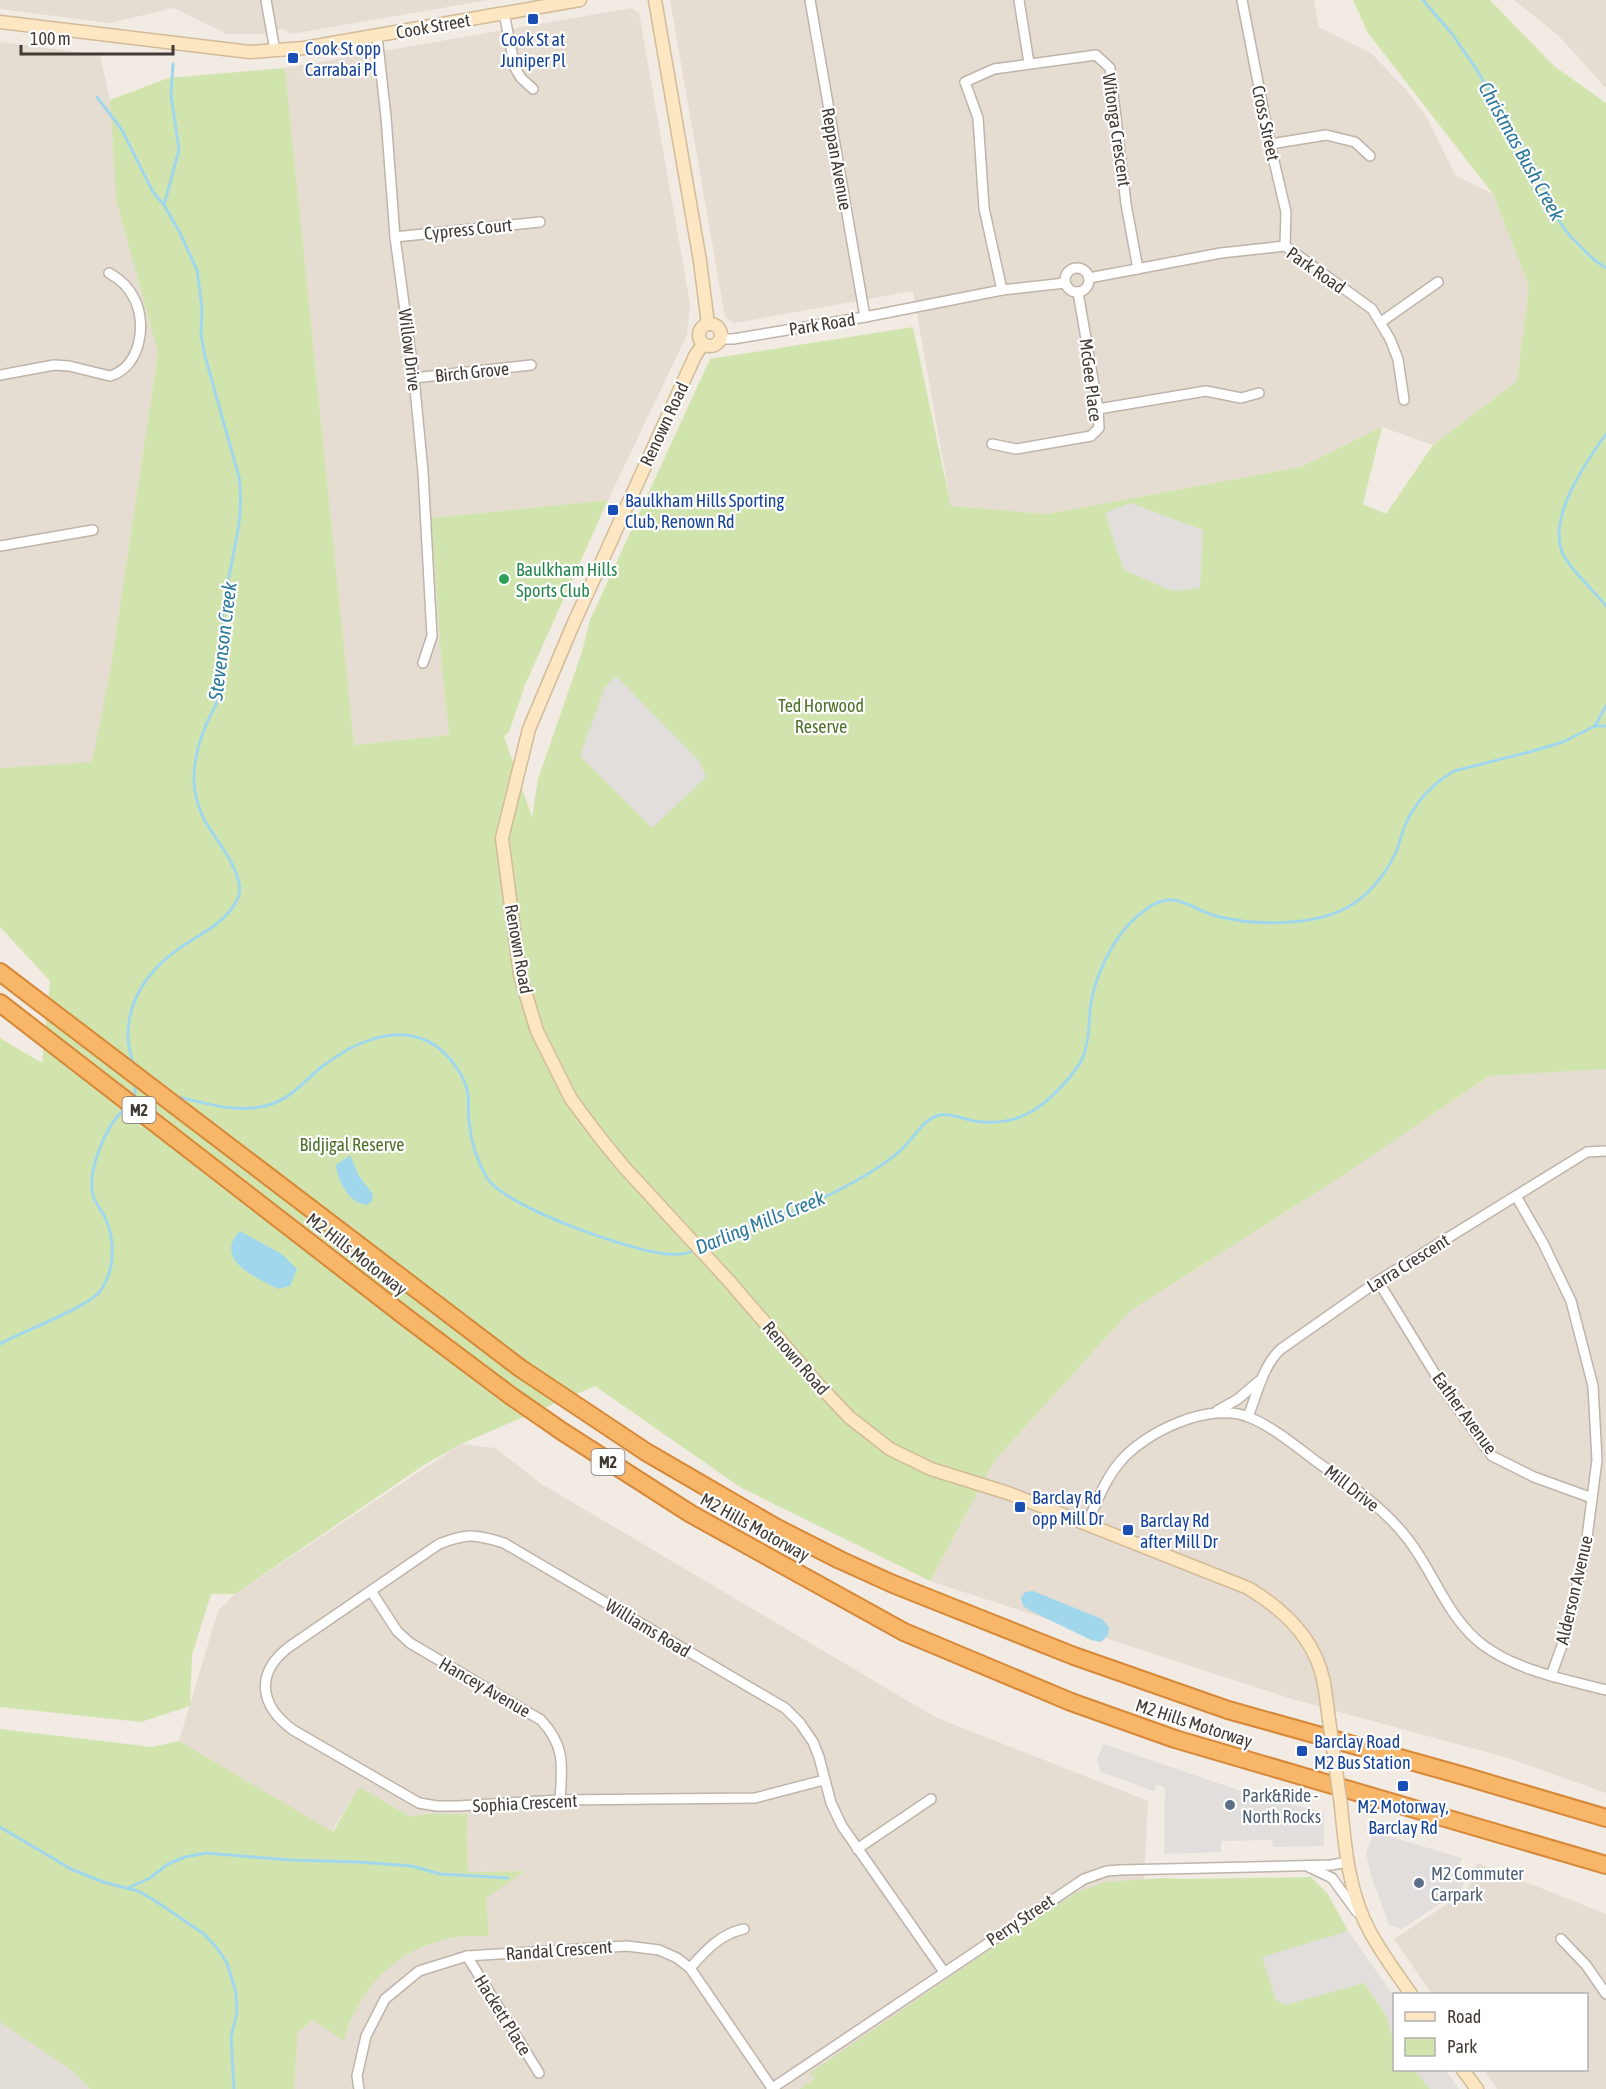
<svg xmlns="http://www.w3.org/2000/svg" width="1606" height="2089" font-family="'Asap Condensed',sans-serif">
	<rect width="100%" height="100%" fill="#f1ebe3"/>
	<g fill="#e5dcd2">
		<path d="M0 0H488L291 34 283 29 260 34H227L174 8 109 23 0 9Z"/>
		<path d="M670 0H1314L1319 27 1371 53 1407 91 1426 116 1455 175 1493 194 1529 286 1517 381 1433 445 1382 427 1300 467 1047 514 951 506 913 291 734 323 725 317Z"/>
		<path d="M1514 0H1606V88L1558 35Z"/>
		<path d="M632 8 639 13 690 304 687 335 608 500 431 518 442 669 449 735 354 745 285 68Z"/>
		<path d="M0 42 100 55 110 100 116 200 158 351 110 672 92 763 0 768Z"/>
		<path d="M1606 1069V1793L1508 1758 1292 1699 930 1581 995 1460 1130 1311 1342 1176 1489 1076Z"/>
		<path d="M461 1444 495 1448 540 1483 935 1717 1148 1801 1144 1880 1064 1904 799 2089H294L298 2032 313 2020 344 2040 355 2009 375 1979 389 1966 411 1952 435 1942 462 1936 486 1898 524 1871 468 1872 467 1814 441 1815 425 1813 411 1817 359 1788 331 1832 179 1741 218 1611 235 1594Z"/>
		<path d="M1477 1863 1606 1914V2089H1497L1484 2070H1586V1994H1432L1394 1939 1467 1891Z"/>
	</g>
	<path fill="#e3ddd8" d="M0 2022 71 2070 90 2089H0Z"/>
	<g fill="#d2e4ad">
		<path d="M1353 0H1490L1554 66 1606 103V1069L1489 1076 1342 1176 1130 1311 995 1460 930 1581 740 1487 595 1386 461 1444 424 1465 235 1594H211L192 1655 190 1706 141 1722 0 1707V1038L42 1063 50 981 0 927V768L92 762 110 672 158 352 116 200 110 100 168 78 285 68 354 745 449 735 442 669 431 518 608 500 525 685 509 732 504 736 532 817 538 779 582 652 590 620 710 359 913 327 951 506 1047 514 1300 467 1382 427 1363 504 1386 514 1433 445 1517 381 1529 286 1493 194 1368 33Z"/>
		<path d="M0 1729 152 1747 179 1741 333 1832 359 1787 411 1817C429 1811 448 1815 467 1814L468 1872 525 1871 486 1898 489 1936C475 1936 461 1935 447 1939 395 1951 357 1989 344 2041L313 2020 298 2032 294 2089H90L71 2070 0 2022Z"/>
		<path d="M1311 1877 1328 1894 1348 1931 1394 1997V2070H1445L1459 2089H799L815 2078 810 2073 1044 1913 1078 1892 1106 1882 1164 1878 1183 1879Z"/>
	</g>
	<g fill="#e1dedc">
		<path d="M1130 503 1203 530 1200 588 1172 591 1124 570 1105 513Z"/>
		<path d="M616 676 700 762 706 777 652 828 580 756 605 687Z"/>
		<path d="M1103 1744 1256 1796 1324 1812V1846L1273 1847 1272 1840 1221 1841V1852L1164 1854 1165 1788 1157 1784 1154 1791 1101 1772 1097 1760Z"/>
		<path d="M1374 1832 1462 1858 1457 1872 1466 1876 1461 1890 1402 1929 1389 1925 1371 1875 1366 1853Z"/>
		<path d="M1348 1931 1394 1997V2046L1387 2017 1364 1983 1285 2005 1276 2000 1262 1957Z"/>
		<path d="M1414 2070H1445L1459 2089H1430Z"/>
	</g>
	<g fill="#a1d7ec">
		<path d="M350 1155 359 1176 373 1194 372 1201 367 1205C349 1204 337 1180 336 1165Z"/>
		<path d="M240 1231 282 1254 297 1269 290 1286 278 1289C257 1278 212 1260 240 1231Z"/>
		<path d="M1033 1591 1102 1619 1109 1627 1108 1635 1101 1642 1091 1640 1031 1611 1023 1606 1021 1598 1025 1592Z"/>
	</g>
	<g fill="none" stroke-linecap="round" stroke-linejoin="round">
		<g stroke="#a1d7ec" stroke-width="3">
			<path d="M1423 0 1452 34 1475 67 1540 175 1553 212 1569 235 1593 259 1606 268"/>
			<path d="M97 97 122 130 153 192 164 205 180 233 197 270 202 309 201 335 205 356 239 477C246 526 227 567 223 615 222 627 220 639 220 651 220 666 223 682 219 696 216 707 210 715 206 725 199 742 194 759 194 778 194 793 198 808 205 821 216 840 247 876 238 898 229 918 209 930 192 940 158 960 129 991 128 1033 127 1043 131 1054 133 1064"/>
			<path d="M164 205 179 150 171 95 173 64"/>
			<path d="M1606 434C1586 462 1545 520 1564 556 1575 575 1593 589 1606 606"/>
			<path d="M1595 726 1606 706"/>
			<path d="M135 1082V1100"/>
			<path d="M174 1096C206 1103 239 1115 272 1104 292 1097 304 1082 319 1069 350 1044 398 1020 436 1046 451 1057 465 1076 468 1094 469 1103 468 1113 469 1122 471 1141 477 1161 487 1178 505 1207 633 1252 668 1254 678 1255 687 1254 695 1250"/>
			<path d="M136 1101 153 1096"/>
			<path d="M701 1247C733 1232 767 1222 799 1209 824 1198 848 1186 871 1172 882 1165 893 1158 903 1148 914 1138 924 1118 940 1115 952 1113 963 1119 974 1121 1008 1126 1033 1116 1056 1092 1066 1082 1077 1070 1083 1057 1091 1037 1088 1017 1092 997 1100 963 1120 925 1151 906 1176 890 1192 910 1216 916 1255 926 1318 927 1353 904 1372 892 1388 870 1397 850 1400 840 1403 830 1407 821 1417 800 1435 782 1454 771L1533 751 1563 742 1595 726H1606"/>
			<path d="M0 1344C21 1332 91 1306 101 1290 115 1270 115 1241 106 1220 103 1211 95 1204 93 1195 87 1170 106 1124 126 1108"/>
			<path d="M0 1827 71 1869 103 1882 138 1891 154 1900 204 1934 217 1948 227 1963 236 1992 237 2013 231 2037 234 2089"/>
			<path d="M130 1887 150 1878 168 1864 185 1857 206 1853 290 1860 358 1862 412 1866 440 1874 508 1878"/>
		</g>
		<defs>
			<g id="minor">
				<path d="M266 0 275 51"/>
				<path d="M810 0 865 317"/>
				<path d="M1019 0 1029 63"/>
				<path d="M1242 0 1270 144 1286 212 1285 246"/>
				<path d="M504 13 515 68 521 78 533 89"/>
				<path d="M377 36 386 117 395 237 414 378 423 472 432 636 423 663"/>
				<path d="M1270 144 1326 135 1355 142 1370 156"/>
				<path d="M395 237 540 222"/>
				<circle cx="1077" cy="280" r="12"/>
				<path d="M1089 278 1221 253 1285 246 1372 309 1390 339 1398 359 1404 400"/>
				<path d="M1002 290 984 208 978 118 965 82 994 69 1096 55 1110 68 1126 204 1138 269"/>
				<path d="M1381 322 1438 282"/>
				<path d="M721 339H733L865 317 1002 290 1065 283"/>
				<path d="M0 375 54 365 69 366 110 376C140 367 147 326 135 300 130 289 120 279 109 273"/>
				<path d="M414 378 531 365"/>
				<path d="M1098 409 1206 391 1241 398 1259 393"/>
				<path d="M992 444 1016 449 1091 436 1099 428 1098 409 1078 292"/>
				<path d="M0 546 93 530"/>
				<path d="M1516 1196 1543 1243 1571 1301 1593 1386 1597 1460 1585 1553 1564 1640 1551 1676"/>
				<path d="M1378 1281 1448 1395 1492 1456 1534 1477 1592 1498"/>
				<path d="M1217 1411 1238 1399 1259 1381"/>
				<path d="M1248 1417C1257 1394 1263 1365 1281 1349L1378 1281 1587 1152 1606 1151"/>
				<path d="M1087 1523C1097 1503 1104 1481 1119 1463 1144 1432 1210 1401 1249 1417 1273 1427 1296 1446 1317 1462 1350 1485 1382 1506 1407 1538 1434 1572 1447 1618 1483 1645 1518 1671 1564 1679 1606 1690"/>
				<path d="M371 1591 397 1631 410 1643 541 1720C566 1747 562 1766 560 1800"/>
				<path d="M824 1780 755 1798 560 1800 458 1806H437L419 1803 293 1730C259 1705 255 1673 289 1647L439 1544C467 1533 475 1534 504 1543L785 1708 800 1723 813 1742 819 1757 831 1803 842 1826 944 1972"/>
				<path d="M857 1849 931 1799"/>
				<path d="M1309 1867 1332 1878 1357 1912"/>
				<path d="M1561 1939 1586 1965 1606 1994"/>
				<path d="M467 1956 539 2073"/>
				<path d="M690 1968C706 1950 720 1934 744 1929"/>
				<path d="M359 2089 357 2076 366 2036 385 1999 419 1971 467 1956 627 1946 659 1950 677 1958 690 1968 772 2088"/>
				<path d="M771 2089 1084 1879 1107 1871 1120 1870 1331 1865 1348 1862"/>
			</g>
			<g id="secondary">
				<path d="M655 0 700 261 708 324"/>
				<path d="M0 22 250 52 304 48 580 0"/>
				<circle cx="710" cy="335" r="11"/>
				<path d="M703 344 695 356 572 627 529 729 502 838 520 975 537 1031 571 1099 601 1139 624 1167 729 1281 816 1382 849 1417 890 1449 931 1469 1008 1493 1248 1588C1283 1609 1314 1637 1323 1679 1326 1692 1327 1706 1329 1720"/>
				<path d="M1341 1806C1345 1849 1349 1893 1370 1932 1382 1954 1397 1974 1411 1994"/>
				<path d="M1463 2070 1477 2089"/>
			</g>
			<g id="motorway">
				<path d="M0 972 520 1368 646 1452 775 1527 840 1560 893 1584 1074 1656 1228 1710 1464 1776 1606 1818"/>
				<path d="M0 1003 407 1318 511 1396 563 1432 691 1514 904 1632 1071 1702 1175 1739 1606 1865"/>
			</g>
		</defs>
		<use href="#minor" stroke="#bfb4a9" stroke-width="12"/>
		<use href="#secondary" stroke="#d2bb97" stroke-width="15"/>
		<use href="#motorway" stroke="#d68838" stroke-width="20"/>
		<use href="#minor" stroke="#fff" stroke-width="9"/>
		<use href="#secondary" stroke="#fce7c2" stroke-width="12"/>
		<use href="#motorway" stroke="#f8b668" stroke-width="16"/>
		<defs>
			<path id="secondary-bridge" d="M1329 1720 1341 1806"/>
		</defs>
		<use href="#secondary-bridge" stroke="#d2bb97" stroke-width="15" stroke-linecap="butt"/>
		<use href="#secondary-bridge" stroke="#fce7c2" stroke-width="12"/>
	</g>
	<g fill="#1a4fb4" stroke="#fff" stroke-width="2">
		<rect x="527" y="13" width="12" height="12" rx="3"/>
		<rect x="287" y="52" width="12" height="12" rx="3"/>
		<rect x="607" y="504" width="12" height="12" rx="3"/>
		<rect x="1014" y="1501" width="12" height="12" rx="3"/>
		<rect x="1122" y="1524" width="12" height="12" rx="3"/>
		<rect x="1296" y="1745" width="12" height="12" rx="3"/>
		<rect x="1397" y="1780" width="12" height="12" rx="3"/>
	</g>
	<circle fill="#2e9e5b" stroke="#fff" stroke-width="2" cx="504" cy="579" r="6"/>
	<g fill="#5c6f8a" stroke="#fff" stroke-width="2">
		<circle cx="1230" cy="1805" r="6"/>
		<circle cx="1419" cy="1883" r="6"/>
	</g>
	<g text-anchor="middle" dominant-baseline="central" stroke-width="4.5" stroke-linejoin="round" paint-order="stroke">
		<g fill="#fff" stroke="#7b7671" stroke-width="1.5">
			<rect x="122.5" y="1097" width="33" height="26" rx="4.5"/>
			<rect x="591.5" y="1449" width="33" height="26" rx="4.5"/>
		</g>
		<g font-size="16" font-weight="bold" fill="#423b34">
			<text x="139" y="1110">M2</text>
			<text x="608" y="1462">M2</text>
		</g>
		<g font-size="18" fill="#423b34" stroke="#fff">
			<text transform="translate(433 26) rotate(-10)">Cook Street</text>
			<text transform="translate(1266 123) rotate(78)">Cross Street</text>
			<text transform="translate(1117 130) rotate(82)">Witonga Crescent</text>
			<text transform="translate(837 159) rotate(80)">Reppan Avenue</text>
			<text transform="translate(468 229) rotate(-6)">Cypress Court</text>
			<text transform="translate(1316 270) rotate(35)">Park Road</text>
			<text transform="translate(822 324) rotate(-9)">Park Road</text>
			<text transform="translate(410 350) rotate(83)">Willow Drive</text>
			<text transform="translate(472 372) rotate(-6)">Birch Grove</text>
			<text transform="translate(1091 380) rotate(83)">McGee Place</text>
			<text transform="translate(664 424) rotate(-65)">Renown Road</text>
			<text transform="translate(519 949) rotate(80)">Renown Road</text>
			<text transform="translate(357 1254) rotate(38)">M2 Hills Motorway</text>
			<text transform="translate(1408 1263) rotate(-32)">Larra Crescent</text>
			<text transform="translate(796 1358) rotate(49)">Renown Road</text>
			<text transform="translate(1465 1413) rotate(54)">Eather Avenue</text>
			<text transform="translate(1352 1488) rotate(38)">Mill Drive</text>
			<text transform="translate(755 1527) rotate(29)">M2 Hills Motorway</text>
			<text transform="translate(1574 1590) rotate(-77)">Alderson Avenue</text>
			<text transform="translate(648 1628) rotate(31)">Williams Road</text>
			<text transform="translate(485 1687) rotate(30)">Hancey Avenue</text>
			<text transform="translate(1194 1723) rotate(18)">M2 Hills Motorway</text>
			<text transform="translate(525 1803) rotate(-3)">Sophia Crescent</text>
			<text transform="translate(1020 1920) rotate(-34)">Perry Street</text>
			<text transform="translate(559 1950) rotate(-4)">Randal Crescent</text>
			<text transform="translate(503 2015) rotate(58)">Hackett Place</text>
		</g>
		<g font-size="18" fill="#164399" stroke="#fff" text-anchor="start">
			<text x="533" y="39" text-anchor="middle">Cook St at<tspan x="533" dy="21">Juniper Pl</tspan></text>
			<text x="305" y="48">Cook St opp<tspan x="305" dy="21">Carrabai Pl</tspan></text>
			<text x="625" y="500">Baulkham Hills Sporting<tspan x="625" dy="21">Club, Renown Rd</tspan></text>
			<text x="1032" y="1497">Barclay Rd<tspan x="1032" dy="21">opp Mill Dr</tspan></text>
			<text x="1140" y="1520">Barclay Rd<tspan x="1140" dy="21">after Mill Dr</tspan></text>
			<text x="1314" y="1741">Barclay Road<tspan x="1314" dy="21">M2 Bus Station</tspan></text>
			<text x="1403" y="1806" text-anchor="middle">M2 Motorway,<tspan x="1403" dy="21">Barclay Rd</tspan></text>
		</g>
		<g font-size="18" fill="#27864d" stroke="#fff" text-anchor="start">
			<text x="516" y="569">Baulkham Hills<tspan x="516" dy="21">Sports Club</tspan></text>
		</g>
		<g font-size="18" fill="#4e712a" stroke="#fff">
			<text x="821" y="705">Ted Horwood<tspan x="821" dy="21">Reserve</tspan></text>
			<text x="352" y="1144">Bidjigal Reserve</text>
		</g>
		<g font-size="18" fill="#4e5e75" stroke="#fff" text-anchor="start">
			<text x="1242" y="1795">Park&amp;Ride -<tspan x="1242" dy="21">North Rocks</tspan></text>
			<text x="1431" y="1873">M2 Commuter<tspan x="1431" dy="21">Carpark</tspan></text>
		</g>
		<g font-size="20" font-style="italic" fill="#2f799a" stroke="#fff">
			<text transform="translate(1522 151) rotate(61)">Christmas Bush Creek</text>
			<text transform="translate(222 641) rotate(-83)">Stevenson Creek</text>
			<text transform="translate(760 1222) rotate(-22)">Darling Mills Creek</text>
		</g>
	</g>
	<rect x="1393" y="1993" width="195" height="78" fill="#ffffff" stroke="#b3b1ae" stroke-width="1.5"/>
	<rect x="1405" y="2012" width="30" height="9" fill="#fce7c2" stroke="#b3b1ae" stroke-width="1.5"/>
	<text x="1447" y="2023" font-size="18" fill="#423b34">Road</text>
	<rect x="1405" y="2038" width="30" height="18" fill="#d2e4ad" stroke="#b3b1ae" stroke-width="1.5"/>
	<text x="1447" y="2053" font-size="18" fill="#423b34">Park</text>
	<path d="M21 45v9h152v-9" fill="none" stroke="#423b34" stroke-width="3"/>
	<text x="30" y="45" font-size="18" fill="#423b34" stroke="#ffffff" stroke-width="4.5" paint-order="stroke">100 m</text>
</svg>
